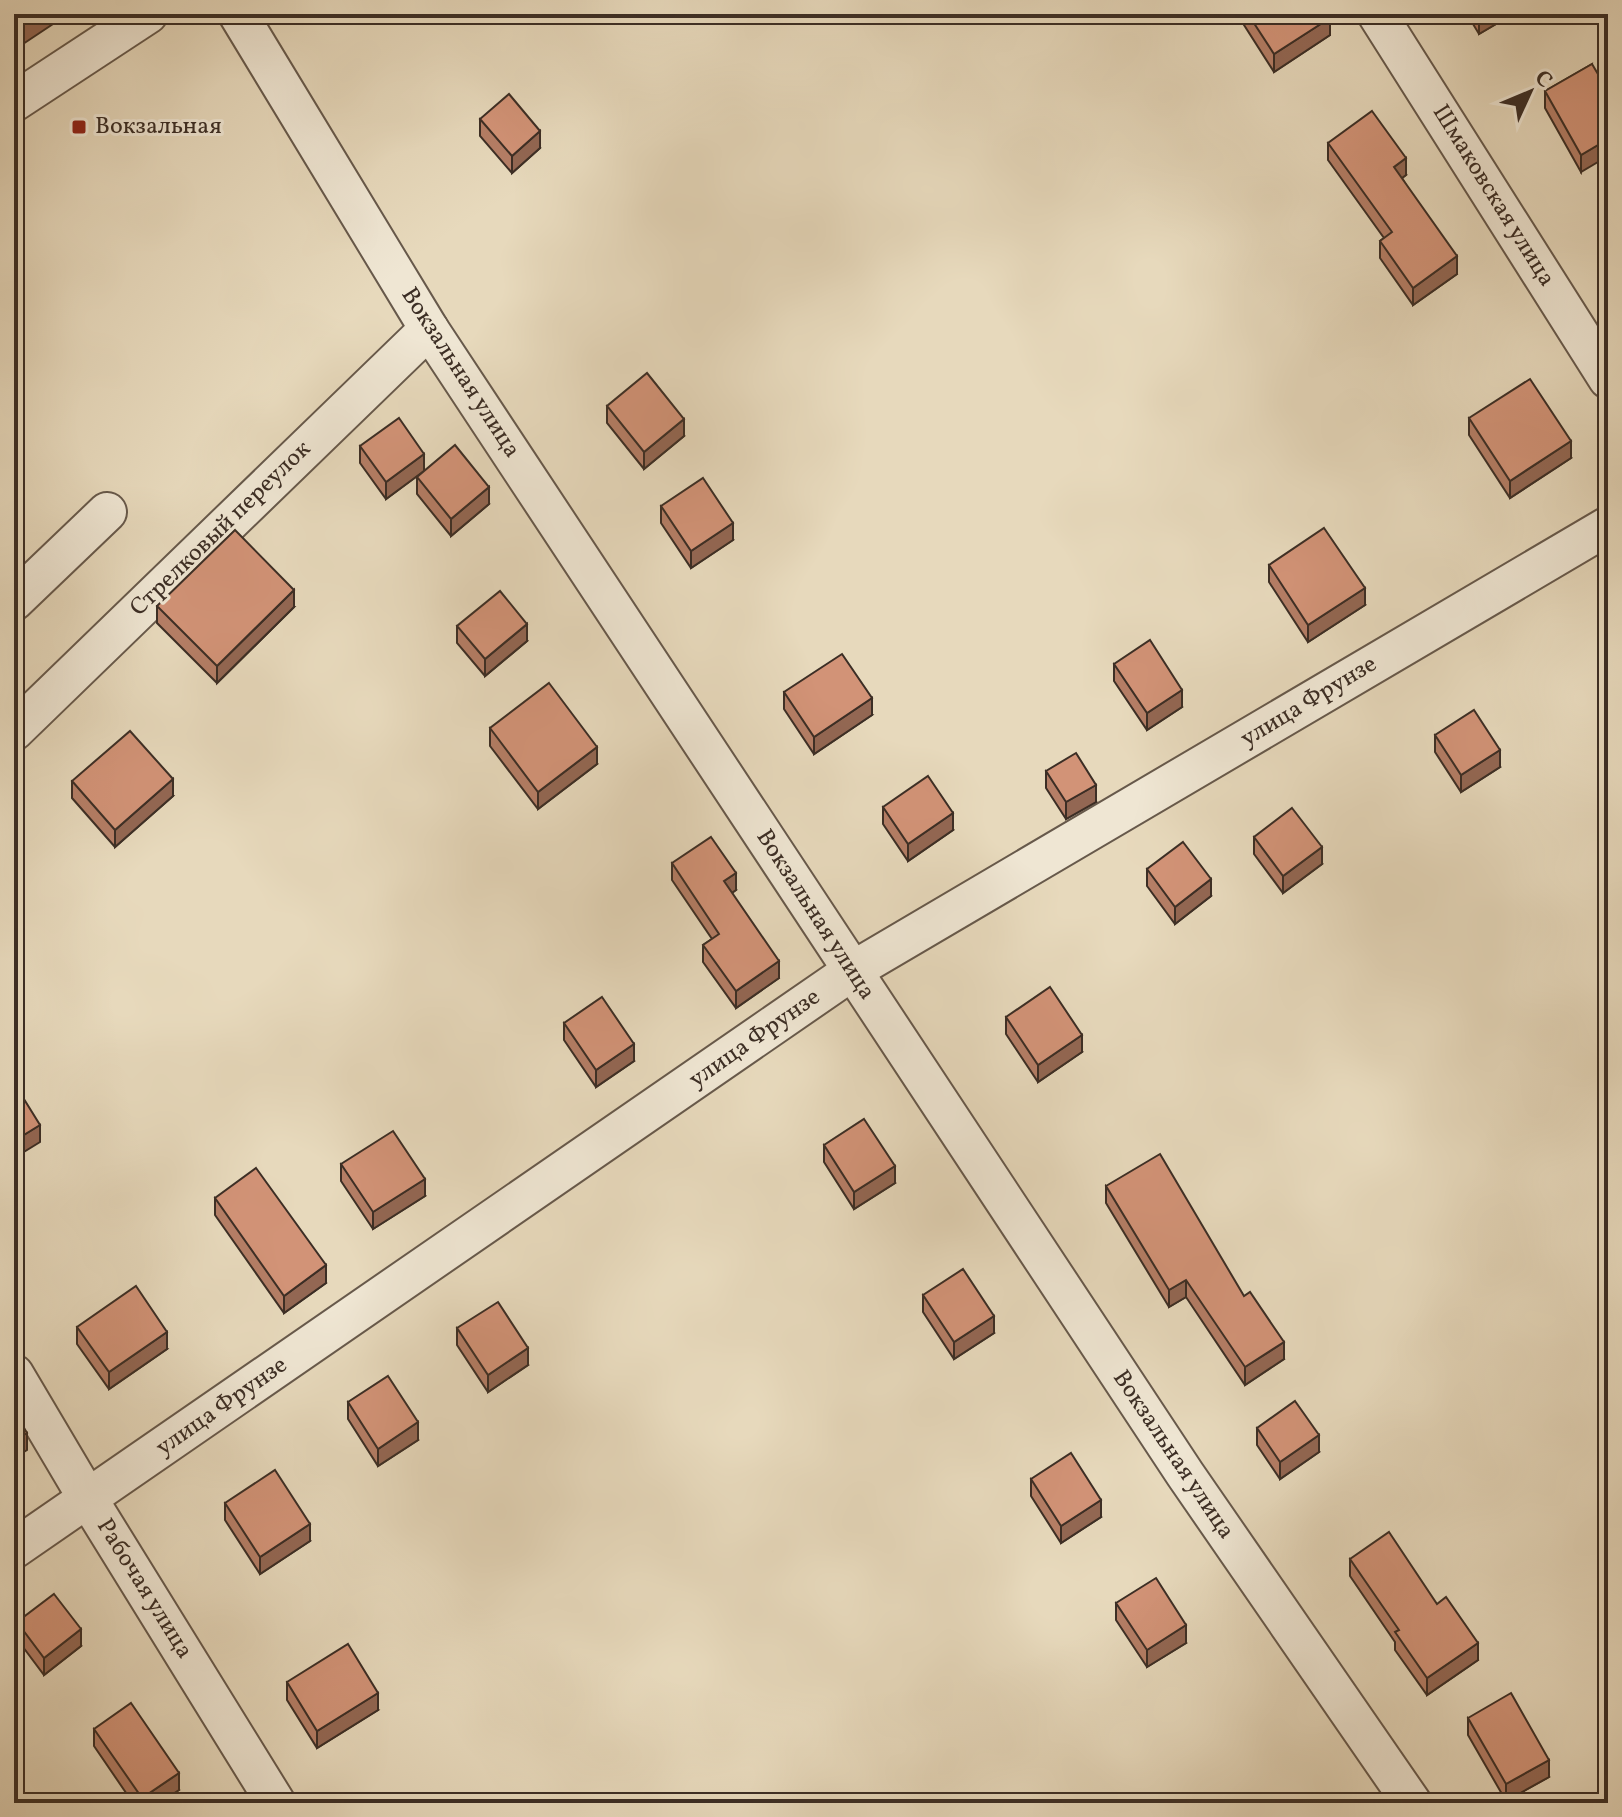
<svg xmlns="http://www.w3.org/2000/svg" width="1622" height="1817" font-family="Vollkorn,serif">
	<rect width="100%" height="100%" fill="#e7d9bc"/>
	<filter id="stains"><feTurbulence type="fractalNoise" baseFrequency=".0025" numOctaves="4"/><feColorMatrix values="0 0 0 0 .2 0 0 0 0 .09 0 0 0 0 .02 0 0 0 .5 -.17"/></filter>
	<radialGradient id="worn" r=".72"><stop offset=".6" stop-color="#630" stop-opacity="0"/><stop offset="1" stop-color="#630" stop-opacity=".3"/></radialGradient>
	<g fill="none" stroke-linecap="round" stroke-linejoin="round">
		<defs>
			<g id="minor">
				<path d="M238 14 429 329 1185 1474 1412 1803"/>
				<path d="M1377 14 1608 379"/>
				<path d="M14 102 148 14"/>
				<path d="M14 601 107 512"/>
				<path d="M14 731 429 329"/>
				<path d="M14 1374 88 1499 276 1803"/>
				<path d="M14 1549 852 971 1608 526"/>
			</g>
		</defs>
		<use href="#minor" stroke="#67594b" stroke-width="42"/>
		<use href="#minor" stroke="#efe6d3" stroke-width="38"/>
	</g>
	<g fill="#b57e66" stroke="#3c2e25" stroke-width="2">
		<path d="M1237 14H1328L1330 35 1274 72Z"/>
		<path d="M1467 14H1513L1479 34Z"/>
		<path d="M1592 64 1581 172 1545 108V91Z"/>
		<path d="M480 119 540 148 512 173 480 136Z"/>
		<path d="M1328 143 1406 175 1402 178 1457 274 1413 305 1380 258V241L1384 238 1328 160Z"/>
		<path d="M607 406 684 436 644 469 607 423Z"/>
		<path d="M1469 418 1571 458 1510 498 1469 435Z"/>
		<path d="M360 446 424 471 489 504 451 536 417 494V476L386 499 360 463Z"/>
		<path d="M661 506 733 540 691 568 661 523Z"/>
		<path d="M1269 565 1365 605 1308 642 1269 582Z"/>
		<path d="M157 606 294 607 217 683 157 623Z"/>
		<path d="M457 626 527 641 485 676 457 643Z"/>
		<path d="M1114 664 1182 707 1147 730 1114 681Z"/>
		<path d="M784 692 872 715 814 754 784 709Z"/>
		<path d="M490 728 597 764 538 809 490 746Z"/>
		<path d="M1435 735 1500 767 1461 792 1435 752Z"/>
		<path d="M1046 771 1096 802 1066 819 1046 788Z"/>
		<path d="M72 781 173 796 115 847 72 798Z"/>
		<path d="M883 807 953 830 908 861 883 824Z"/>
		<path d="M1254 837 1322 864 1283 893 1254 854Z"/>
		<path d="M672 863 736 890 732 893 779 978 736 1008 703 962V945L712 939 672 880Z"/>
		<path d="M1147 869 1211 896 1175 924 1147 886Z"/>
		<path d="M1006 1017 1082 1052 1038 1082 1006 1034Z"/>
		<path d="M564 1023 634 1061 596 1087 564 1040Z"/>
		<path d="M824 1145 895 1183 854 1209 824 1162Z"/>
		<path d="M341 1164 425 1196 373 1229 341 1181Z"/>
		<path d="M1106 1186 1284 1359 1245 1385 1186 1297 1169 1307 1106 1203Z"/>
		<path d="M215 1198 326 1283 284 1313 215 1215Z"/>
		<path d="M923 1295 994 1333 954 1359 923 1312Z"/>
		<path d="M77 1327 167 1349 109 1389 77 1344Z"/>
		<path d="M457 1328 528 1365 488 1392 457 1345Z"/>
		<path d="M348 1402 418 1440 378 1466 348 1419Z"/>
		<path d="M1257 1428 1319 1452 1280 1479 1257 1445Z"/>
		<path d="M1031 1479 1101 1517 1061 1543 1031 1496Z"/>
		<path d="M225 1503 310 1541 260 1574 225 1520Z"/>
		<path d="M1350 1559 1437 1604 1478 1660 1427 1695 1395 1650V1642L1350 1576Z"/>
		<path d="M1116 1603 1186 1643 1147 1667 1116 1620Z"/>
		<path d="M17 1622 81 1646 44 1675 17 1639Z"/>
		<path d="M287 1682 378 1710 317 1748 287 1700Z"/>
		<path d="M1468 1718 1549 1777 1506 1801 1468 1735Z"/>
		<path d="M94 1729 179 1790 159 1803H133L94 1746Z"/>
	</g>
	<g fill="#936753" stroke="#3c2e25" stroke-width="2">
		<path d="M30 14H68L14 50V24Z"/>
		<path d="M1484 14H1513L1479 34V17Z"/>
		<path d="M1330 18V35L1274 72V54Z"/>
		<path d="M540 131V148L512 173V156Z"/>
		<path d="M1608 139V156L1581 172V155Z"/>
		<path d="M1406 158V175L1394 184V167Z"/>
		<path d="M1457 256V274L1413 305V288Z"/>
		<path d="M684 419V436L644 469V452Z"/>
		<path d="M1571 441V458L1510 498V481Z"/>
		<path d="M424 454V471L386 499V482Z"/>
		<path d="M489 487V504L451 536V519Z"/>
		<path d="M733 523V540L691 568V551Z"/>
		<path d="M1365 588V605L1308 642V625Z"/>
		<path d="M294 590V607L217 683V666Z"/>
		<path d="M527 624V641L485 676V659Z"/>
		<path d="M1182 690V707L1147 730V713Z"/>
		<path d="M872 698V715L814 754V737Z"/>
		<path d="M597 747V764L538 809V792Z"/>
		<path d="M1500 750V767L1461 792V775Z"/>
		<path d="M173 779V796L115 847V830Z"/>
		<path d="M1096 785V802L1066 819V802Z"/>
		<path d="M953 813V830L908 861V844Z"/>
		<path d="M1322 847V864L1283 893V876Z"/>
		<path d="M736 873V890L724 898V881Z"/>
		<path d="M1211 879V896L1175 924V907Z"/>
		<path d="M779 961V978L736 1008V991Z"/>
		<path d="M1082 1035V1052L1038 1082V1065Z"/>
		<path d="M634 1044V1061L596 1087V1070Z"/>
		<path d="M40 1125V1142L14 1158V1141Z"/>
		<path d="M895 1166V1183L854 1209V1192Z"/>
		<path d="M425 1179V1196L373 1229V1212Z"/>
		<path d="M326 1265V1283L284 1313V1296Z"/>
		<path d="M1186 1280V1297L1169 1307V1290Z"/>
		<path d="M994 1316V1333L954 1359V1342Z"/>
		<path d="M167 1332V1349L109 1389V1372Z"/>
		<path d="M1284 1342V1359L1245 1385V1367Z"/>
		<path d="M528 1348V1365L488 1392V1375Z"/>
		<path d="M418 1422V1440L378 1466V1449Z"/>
		<path d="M27 1433V1450L14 1458V1441Z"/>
		<path d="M1319 1435V1452L1280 1479V1462Z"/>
		<path d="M1101 1500V1517L1061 1543V1526Z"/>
		<path d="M310 1524V1541L260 1574V1557Z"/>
		<path d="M1186 1625V1643L1147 1667V1650Z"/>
		<path d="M81 1629V1646L44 1675V1658Z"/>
		<path d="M1478 1643V1660L1427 1695V1678Z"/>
		<path d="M378 1693V1710L317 1748V1731Z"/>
		<path d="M1549 1760V1777L1506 1801V1784Z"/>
		<path d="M179 1773V1790L159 1803H142V1798Z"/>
	</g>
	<g fill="#d29377" stroke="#3c2e25" stroke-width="2">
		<path d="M14 14H30L14 24Z"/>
		<path d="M1248 14H1328L1330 18 1274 54Z"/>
		<path d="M1592 64 1608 91V139L1581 155 1545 91Z"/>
		<path d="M509 94 540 131 512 156 480 119Z"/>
		<path d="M1372 111 1406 158 1394 167 1457 256 1413 288 1380 241 1392 232 1328 143Z"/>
		<path d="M647 373 684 419 644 452 607 406Z"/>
		<path d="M1530 379 1571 441 1510 481 1469 418Z"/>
		<path d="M399 418 424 454 386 482 360 446Z"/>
		<path d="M455 445 489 487 451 519 417 477Z"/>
		<path d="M703 478 733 523 691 551 661 506Z"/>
		<path d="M1324 528 1365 588 1308 625 1269 565Z"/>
		<path d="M235 530 294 590 217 666 157 606Z"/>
		<path d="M500 591 527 624 485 659 457 626Z"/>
		<path d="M1150 640 1182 690 1147 713 1114 664Z"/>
		<path d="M842 654 872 698 814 737 784 692Z"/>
		<path d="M549 683 597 747 538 792 490 728Z"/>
		<path d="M1474 710 1500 750 1461 775 1435 735Z"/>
		<path d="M130 731 173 779 115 830 72 781Z"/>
		<path d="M1076 753 1096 785 1066 802 1046 771Z"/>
		<path d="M928 776 953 813 908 844 883 807Z"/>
		<path d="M1292 808 1322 847 1283 876 1254 837Z"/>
		<path d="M711 837 736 873 724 881 779 961 736 991 703 945 719 934 672 863Z"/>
		<path d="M1183 842 1211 879 1175 907 1147 869Z"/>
		<path d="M1050 987 1082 1035 1038 1065 1006 1017Z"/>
		<path d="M602 997 634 1044 596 1070 564 1023Z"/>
		<path d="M14 1083 40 1125 14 1141Z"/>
		<path d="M864 1119 895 1166 854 1192 824 1145Z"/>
		<path d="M393 1131 425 1179 373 1212 341 1164Z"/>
		<path d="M1160 1154 1244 1296 1250 1292 1284 1342 1245 1367 1186 1280 1169 1290 1106 1186Z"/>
		<path d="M256 1168 326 1265 284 1296 215 1198Z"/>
		<path d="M963 1269 994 1316 954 1342 923 1295Z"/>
		<path d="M136 1286 167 1332 109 1372 77 1327Z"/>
		<path d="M498 1302 528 1348 488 1375 457 1328Z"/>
		<path d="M388 1376 418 1422 378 1449 348 1402Z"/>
		<path d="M1295 1401 1319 1435 1280 1462 1257 1428Z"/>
		<path d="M14 1411 27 1433 14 1441Z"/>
		<path d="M1071 1453 1101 1500 1061 1526 1031 1479Z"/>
		<path d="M275 1470 310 1524 260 1557 225 1503Z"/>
		<path d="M1389 1532 1437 1604 1446 1597 1478 1643 1427 1678 1395 1632 1399 1630 1350 1559Z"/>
		<path d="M1156 1578 1186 1625 1147 1650 1116 1603Z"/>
		<path d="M54 1594 81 1629 44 1658 17 1622Z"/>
		<path d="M348 1644 378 1693 317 1731 287 1682Z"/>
		<path d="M1511 1693 1549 1760 1506 1784 1468 1718Z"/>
		<path d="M131 1703 179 1773 142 1798 94 1729Z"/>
		<path d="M444 1794 450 1803H431Z"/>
	</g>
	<rect fill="#8f2418" stroke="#efe6d3" stroke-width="3" x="71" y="119" width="16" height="16" rx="4"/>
	<g text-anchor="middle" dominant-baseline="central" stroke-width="6" stroke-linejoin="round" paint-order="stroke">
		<g font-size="24" fill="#3c2e25" stroke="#efe6d3" text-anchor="start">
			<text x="95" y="127">Вокзальная</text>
		</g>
		<g font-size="24" fill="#3c2e25" stroke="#efe6d3">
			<text transform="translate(1493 196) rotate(58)">Шмаковская улица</text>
			<text transform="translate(460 373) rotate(57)">Вокзальная улица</text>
			<text transform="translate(221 529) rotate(-44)">Стрелковый переулок</text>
			<text transform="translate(1309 702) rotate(-31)">улица Фрунзе</text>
			<text transform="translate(815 915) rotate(57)">Вокзальная улица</text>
			<text transform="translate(755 1039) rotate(-35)">улица Фрунзе</text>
			<text transform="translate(222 1407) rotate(-35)">улица Фрунзе</text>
			<text transform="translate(1173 1455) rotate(56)">Вокзальная улица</text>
			<text transform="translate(144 1589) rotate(58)">Рабочая улица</text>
		</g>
	</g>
	<rect width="1622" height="1817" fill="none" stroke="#e7d9bc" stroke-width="48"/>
	<rect x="16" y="16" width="1590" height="1785" fill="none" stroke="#3c2e25" stroke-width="4"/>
	<rect x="24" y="24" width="1574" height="1769" fill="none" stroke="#3c2e25" stroke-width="2"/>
	<g transform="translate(1530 92) rotate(46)" stroke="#efe6d3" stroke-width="6" paint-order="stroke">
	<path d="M0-6L14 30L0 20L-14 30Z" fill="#3c2e25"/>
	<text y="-12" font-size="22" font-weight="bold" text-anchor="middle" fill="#3c2e25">С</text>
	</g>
	<rect width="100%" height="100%" filter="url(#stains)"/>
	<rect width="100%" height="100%" fill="url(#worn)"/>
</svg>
